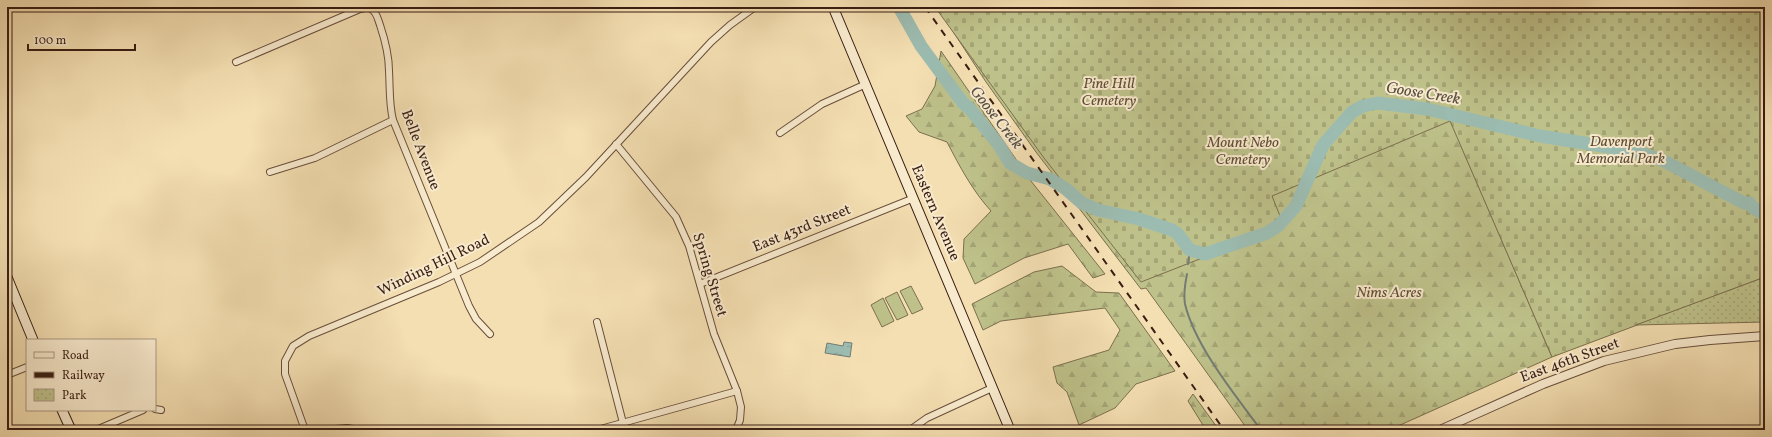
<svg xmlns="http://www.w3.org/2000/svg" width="1772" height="437" font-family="Vollkorn,serif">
	<defs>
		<pattern id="forest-firs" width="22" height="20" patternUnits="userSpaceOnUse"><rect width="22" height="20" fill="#bec18a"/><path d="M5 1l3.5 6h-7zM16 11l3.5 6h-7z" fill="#a4a576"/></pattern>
		<pattern id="cemetery-stones" width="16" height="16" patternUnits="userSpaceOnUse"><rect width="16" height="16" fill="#bec18a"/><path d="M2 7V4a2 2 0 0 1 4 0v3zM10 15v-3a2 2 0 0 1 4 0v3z" fill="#a4a576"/></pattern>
		<pattern id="park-dots" width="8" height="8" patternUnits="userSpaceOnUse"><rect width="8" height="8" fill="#bec18a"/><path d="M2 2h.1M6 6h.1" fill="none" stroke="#a4a576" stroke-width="1.8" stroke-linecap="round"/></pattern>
		<pattern id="water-ripples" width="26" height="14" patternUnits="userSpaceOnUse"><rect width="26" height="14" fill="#9cbcb1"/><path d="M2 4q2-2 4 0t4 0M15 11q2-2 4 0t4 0" fill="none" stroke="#87a197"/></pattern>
	</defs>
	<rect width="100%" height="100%" fill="#f4dfb2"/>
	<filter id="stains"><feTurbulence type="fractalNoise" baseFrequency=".005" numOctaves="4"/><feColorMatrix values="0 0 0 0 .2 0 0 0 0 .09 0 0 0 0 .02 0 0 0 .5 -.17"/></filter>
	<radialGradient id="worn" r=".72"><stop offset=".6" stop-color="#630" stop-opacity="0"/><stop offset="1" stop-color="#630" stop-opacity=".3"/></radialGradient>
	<g fill="url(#forest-firs)" stroke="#7c6f4e">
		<path d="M937 7 1462 106 1459 141 1552 357 1389 430H1248L1146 288 1141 289 1036 152 986 82Z"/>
		<path d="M941 51 1031 181 1105 274 1093 278 1068 244 1024 258 975 284 963 258 964 239 991 211C972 190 960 167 947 142L919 132 906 116 922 109 935 86Z"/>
		<path d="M1062 266 1096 292 1119 293 1175 371 1136 384 1115 408 1079 425 1067 392 1057 383 1053 367 1109 350 1120 330 1105 308 1001 321 983 330 972 304 1034 272Z"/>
		<path d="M1193 394 1219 430H1206L1188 401Z"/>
	</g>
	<path fill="url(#cemetery-stones)" stroke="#7c6f4e" d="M935 7H1765V277L1552 357 1450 121 1272 196 1284 226 1141 282 1044 158Z"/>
	<path fill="url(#park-dots)" stroke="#7c6f4e" d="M1765 277V322L1636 325Z"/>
	<g fill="#bec18a" stroke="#7c6f4e">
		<path d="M911 286 923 309 912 314 900 291Z"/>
		<path d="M897 292 908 315 897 320 885 298Z"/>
		<path d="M883 298 894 321 882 327 871 305Z"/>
	</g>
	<path fill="url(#water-ripples)" stroke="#747c72" d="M844 342 852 343 850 357 825 353 827 343 843 346Z"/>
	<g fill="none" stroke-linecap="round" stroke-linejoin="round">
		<g stroke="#747c72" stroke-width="2">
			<path d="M1188 264 1190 250"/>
			<path d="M1187 274C1185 284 1183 294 1185 304 1195 346 1235 395 1261 430"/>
		</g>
		<path stroke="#9cbcb1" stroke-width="13" d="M899 7 921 46 963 103 970 109 999 145 1010 163 1027 173 1050 179 1066 189 1082 203 1098 210 1139 219 1172 230 1177 233 1190 250 1205 254 1267 233 1279 225 1296 206 1323 145 1352 112 1363 106 1378 103 1427 109 1540 136 1634 151 1662 160 1744 203H1750L1753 208 1765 214"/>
		<defs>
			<g id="minor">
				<path d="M236 62 360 9C364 8 368 7 371 9 377 12 378 20 380 25 385 40 389 55 389 71 390 88 389 104 393 120L469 306 476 319 490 334"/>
				<path d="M780 133 822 104 866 84"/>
				<path d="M616 144 676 217 689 246 714 334 737 391 741 407 740 420 736 430"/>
				<path d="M270 172 315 158 393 120"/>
				<path d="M700 284 914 198"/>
				<path d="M597 322 623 423"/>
				<path d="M7 375 27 367"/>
				<path d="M155 409 161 410"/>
				<path d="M96 430 143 410"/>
				<path d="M305 430 285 374V361L293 346 309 336 439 282 480 262 539 222 586 177 711 42 730 25 755 7"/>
				<path d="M323 430 347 428 360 430"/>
				<path d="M597 430 737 391"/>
				<path d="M910 430 927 418 992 388"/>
			</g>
			<path id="tertiary" d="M1440 430 1543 384 1604 361 1675 344 1710 340 1765 336"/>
			<g id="secondary">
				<path d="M833 7 1010 430"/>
				<path d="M7 277 33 340"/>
				<path d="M62 410 71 430"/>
			</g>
		</defs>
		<use href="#minor" stroke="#684e3b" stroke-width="8"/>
		<use href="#tertiary" stroke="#684e3b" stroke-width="10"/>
		<use href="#secondary" stroke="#391d13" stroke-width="11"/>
		<use href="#minor" stroke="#f8eacd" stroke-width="6"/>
		<use href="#tertiary" stroke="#f8eacd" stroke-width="8"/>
		<use href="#secondary" stroke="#f8eacd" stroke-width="9"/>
		<path stroke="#391d13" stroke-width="2" stroke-dasharray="7 7" stroke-linecap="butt" d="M925 7 1224 430"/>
	</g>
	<g text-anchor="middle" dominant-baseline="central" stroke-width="4" stroke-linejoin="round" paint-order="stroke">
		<g font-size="15" font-style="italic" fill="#614e37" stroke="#f8eacd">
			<text x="1109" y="84">Pine Hill<tspan x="1109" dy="17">Cemetery</tspan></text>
			<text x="1621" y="142">Davenport<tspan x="1621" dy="17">Memorial Park</tspan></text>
			<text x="1243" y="143">Mount Nebo<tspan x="1243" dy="17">Cemetery</tspan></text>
			<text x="1389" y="293">Nims Acres</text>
		</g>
		<g font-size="15" fill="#391d13" stroke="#f8eacd">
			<text transform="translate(420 150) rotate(69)">Belle Avenue</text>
			<text transform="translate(935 213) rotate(67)">Eastern Avenue</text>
			<text transform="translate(802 229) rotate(-22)">East 43rd Street</text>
			<text transform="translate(434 266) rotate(-26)">Winding Hill Road</text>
			<text transform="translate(709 275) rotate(73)">Spring Street</text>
			<text transform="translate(1570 361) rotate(-20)">East 46th Street</text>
		</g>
		<g font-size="16" font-style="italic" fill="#574d42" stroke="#f8eacd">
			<text transform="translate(1423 94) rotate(9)">Goose Creek</text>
			<text transform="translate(996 118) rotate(52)">Goose Creek</text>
		</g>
	</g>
	<rect width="1772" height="437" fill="none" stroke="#f4dfb2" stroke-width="24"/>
	<rect x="8" y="8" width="1756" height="421" fill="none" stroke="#391d13" stroke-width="2"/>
	<rect x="12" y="12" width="1748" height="413" fill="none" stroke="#391d13"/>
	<rect x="26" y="339" width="130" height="72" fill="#f8eacd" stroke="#ac9883"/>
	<rect x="34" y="352" width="20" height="6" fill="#f8eacd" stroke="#ac9883"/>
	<text x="62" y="359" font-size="12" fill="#391d13">Road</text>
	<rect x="34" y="372" width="20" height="6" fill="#391d13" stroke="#ac9883"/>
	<text x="62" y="379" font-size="12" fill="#391d13">Railway</text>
	<rect x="34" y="389" width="20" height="12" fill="url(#park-dots)" stroke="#ac9883"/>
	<text x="62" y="399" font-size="12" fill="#391d13">Park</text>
	<path d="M28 44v6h107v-6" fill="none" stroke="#391d13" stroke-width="2"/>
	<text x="34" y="44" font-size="12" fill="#391d13" stroke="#f8eacd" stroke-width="3" paint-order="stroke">100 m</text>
	<rect width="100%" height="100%" filter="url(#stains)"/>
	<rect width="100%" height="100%" fill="url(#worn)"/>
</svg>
